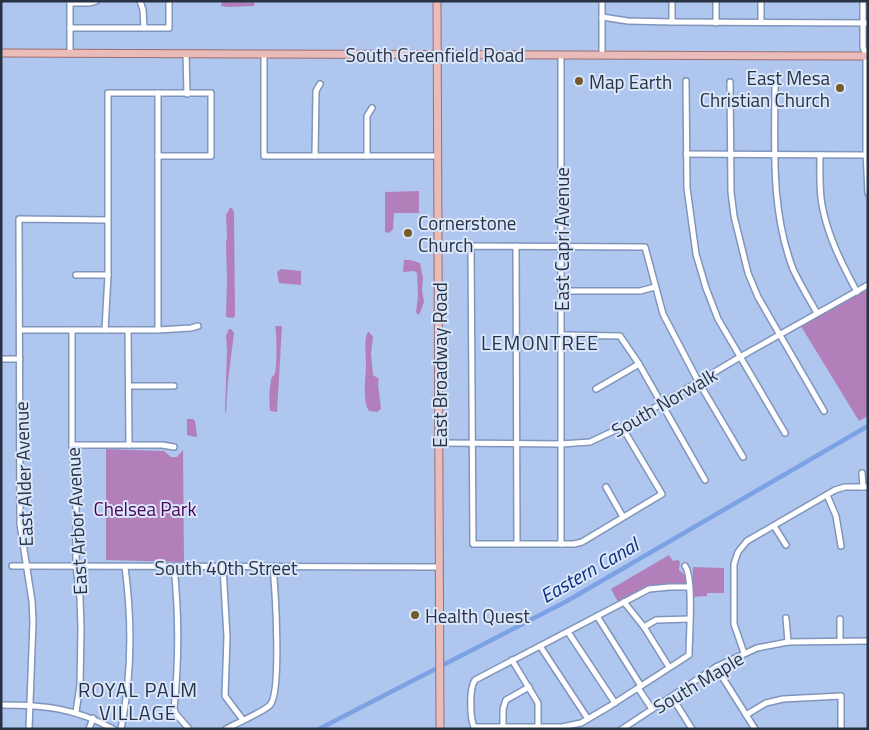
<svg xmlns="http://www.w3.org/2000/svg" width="869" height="730" font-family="'Titillium Web',sans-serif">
	<rect width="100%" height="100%" fill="#afc6ee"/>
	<g fill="#b27fba">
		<path d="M222 1H246L248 3 255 1 254 6 228 7 221 6Z"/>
		<path d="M419 191V213H394L393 229 389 233 385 232V192Z"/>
		<path d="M230 208H232L234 212 235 316 233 318 226 317 227 280 226 244 227 236 226 215Z"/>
		<path d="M404 260H410L420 263 423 278 422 290 424 302 420 313 418 315 416 312 418 296 417 273 414 271 403 272Z"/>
		<path d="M281 269 301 271V285L279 283 277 272Z"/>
		<path d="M868 284V416L859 421 799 323Z"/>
		<path d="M275 326H282L277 412 270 411C269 401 269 390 271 380 271 377 274 376 275 373 277 369 277 332 275 326Z"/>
		<path d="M229 329H231L234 333 228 381 226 413 225 411 227 349 226 336Z"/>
		<path d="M369 332 373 337 371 354 373 375 379 379 378 384 381 409 377 412 369 411C362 400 366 377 366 364 366 354 364 343 367 333Z"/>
		<path d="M187 419H193L195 421 197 436 195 437 187 435Z"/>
		<path d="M106 449 164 451 171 457H177L183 450 184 562 106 560Z"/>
		<path d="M669 555 673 561 678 560 680 562 679 570 686 576V584L656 585 645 588 618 602 611 589Z"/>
		<path d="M693 567 724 568V593H707V596L692 597Z"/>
	</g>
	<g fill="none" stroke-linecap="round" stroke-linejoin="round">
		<path stroke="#7da1e5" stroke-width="4.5" d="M319 729 567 601 868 426"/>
		<defs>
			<g id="minor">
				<path d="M70 1V54"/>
				<path d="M140 1 143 10 144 28"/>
				<path d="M672 1V22"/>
				<path d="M716 1V23"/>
				<path d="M761 1V22"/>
				<path d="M863 1V47L866 56V151L868 193"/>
				<path d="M70 3H89L96 1"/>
				<path d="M602 17 628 21 672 22 868 23"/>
				<path d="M70 28H169V1"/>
				<path d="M186 53 187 94"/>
				<path d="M264 54V156H438"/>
				<path d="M561 55V544"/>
				<path d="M602 55V1"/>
				<path d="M686 81 687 188 696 254 706 288 718 319 785 433"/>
				<path d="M730 82 731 192 734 216 748 273 758 297 824 411"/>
				<path d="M775 82C775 145 770 209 793 269 800 284 809 299 817 313"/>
				<path d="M158 93V330"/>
				<path d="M686 154 866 155"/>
				<path d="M820 155C820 171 819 189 822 205 828 237 842 264 857 292"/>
				<path d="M315 156 316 91 320 84"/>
				<path d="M367 156V116L372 108"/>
				<path d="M516 246 517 544"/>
				<path d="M76 275H108"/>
				<path d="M562 291H640L655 287"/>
				<path d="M20 330H158L191 328 198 326"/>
				<path d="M72 330V445L76 501V566L80 598 81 629 80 685 76 712"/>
				<path d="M105 330 108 275V93H211V156H158"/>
				<path d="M128 330 129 445"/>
				<path d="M562 335 620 336 639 364 705 480"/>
				<path d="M1 359H20"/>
				<path d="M129 386H174"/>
				<path d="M596 389 639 364"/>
				<path d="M622 427 662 494 582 542 574 544H473L471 246 645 247 663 314 698 381 743 457"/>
				<path d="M439 443 561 444 590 442 622 427 740 357 868 285"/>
				<path d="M72 445H162L174 447"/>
				<path d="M862 473 863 487"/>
				<path d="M606 487 623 517"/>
				<path d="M827 495 836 516 841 546"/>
				<path d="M774 526 786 545"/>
				<path d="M12 566 440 567"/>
				<path d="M685 566C694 577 689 638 689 655L610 706 581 723 562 727H474C470 718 469 688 475 680L649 589 669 587H690"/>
				<path d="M174 567C179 614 179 661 174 709L176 714 189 729"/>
				<path d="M223 567 227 637 225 696 243 720"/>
				<path d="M624 602 644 627 669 667"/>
				<path d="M597 616 641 686"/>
				<path d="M786 618 788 642"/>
				<path d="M840 619V641"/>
				<path d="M644 627 656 620 690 619"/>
				<path d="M568 632 615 703"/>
				<path d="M540 646 588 719"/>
				<path d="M744 653 734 624V564L738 552 747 541 835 490 845 487H868"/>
				<path d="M512 660 538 703V728"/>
				<path d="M716 667 755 729"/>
				<path d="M638 688 652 709"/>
				<path d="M672 697 692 729"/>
				<path d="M1 705C44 705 75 708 113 729"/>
				<path d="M746 715 766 703 783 699 841 696V729"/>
				<path d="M503 728V709L506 700 529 687"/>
				<path d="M29 729 33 622 32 601 20 524 19 219 107 220"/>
				<path d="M89 729 93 718"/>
				<path d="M121 729C132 676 132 620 125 567"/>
				<path d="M226 729C236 723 262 713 270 705 282 692 275 588 273 567"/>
				<path d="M622 729 716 667 757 648 788 642 868 641"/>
			</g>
			<g id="major">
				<path d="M437 1 440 729"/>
				<path d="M1 53 868 56"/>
			</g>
		</defs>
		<use href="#minor" stroke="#8095bc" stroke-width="8"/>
		<use href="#major" stroke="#9d6d71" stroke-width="9"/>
		<use href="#minor" stroke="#fff" stroke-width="5"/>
		<use href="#major" stroke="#e9bbb9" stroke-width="7"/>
	</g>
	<g fill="#725a2b" stroke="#dae6fb" stroke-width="2">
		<circle cx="579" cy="81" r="5"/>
		<circle cx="840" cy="88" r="5"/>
		<circle cx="408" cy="233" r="5"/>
		<circle cx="415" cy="615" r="5"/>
	</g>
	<g text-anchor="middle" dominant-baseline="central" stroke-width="4" stroke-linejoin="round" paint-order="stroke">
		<g font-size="19" fill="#293242" stroke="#dae6fb">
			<text x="435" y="54">South Greenfield Road</text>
			<text transform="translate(561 239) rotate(-90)">East Capri Avenue</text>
			<text transform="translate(439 365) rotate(-90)">East Broadway Road</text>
			<text transform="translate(664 402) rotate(-30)">South Norwalk</text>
			<text transform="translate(23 474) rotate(-92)">East Alder Avenue</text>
			<text transform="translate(76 521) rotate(-93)">East Arbor Avenue</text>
			<text x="226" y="567">South 40th Street</text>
			<text transform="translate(698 682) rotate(-31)">South Maple</text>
		</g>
		<g font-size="19" fill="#293242" stroke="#dae6fb" text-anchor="start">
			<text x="830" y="77" text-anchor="end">East Mesa<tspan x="830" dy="22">Christian Church</tspan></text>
			<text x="589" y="81">Map Earth</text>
			<text x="418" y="222">Cornerstone<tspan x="418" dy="22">Church</tspan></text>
			<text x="425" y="615">Health Quest</text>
		</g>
		<g font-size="19" fill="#4b0354" stroke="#dae6fb">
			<text x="145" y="508">Chelsea Park</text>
		</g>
		<g font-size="20" letter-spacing="1" fill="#293242" stroke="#dae6fb">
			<text x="540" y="342">LEMONTREE</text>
			<text x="138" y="689">ROYAL PALM<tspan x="138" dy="23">VILLAGE</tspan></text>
		</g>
		<g font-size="20" font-style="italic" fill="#092f7c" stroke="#dae6fb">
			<text transform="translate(589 570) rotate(-30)">Eastern Canal</text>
		</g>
	</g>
	<rect width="869" height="730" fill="none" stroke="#293242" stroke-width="5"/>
</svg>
